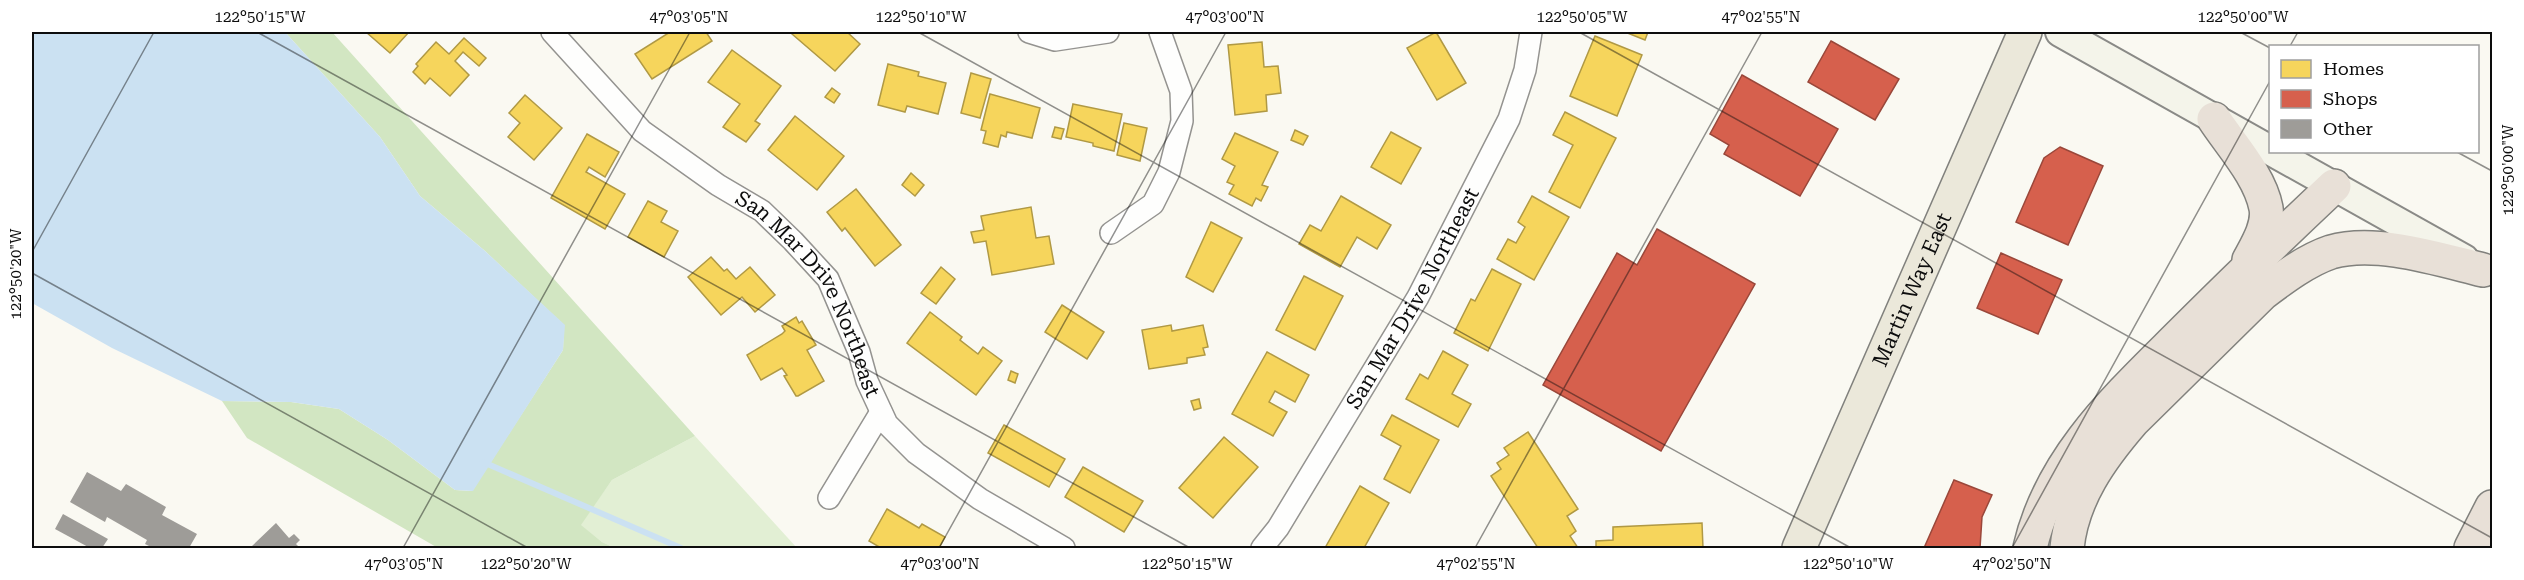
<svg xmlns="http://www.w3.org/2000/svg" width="2524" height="580" font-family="'Roboto Serif',serif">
	<rect width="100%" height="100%" fill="#faf9f2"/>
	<path fill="#e2efd4" d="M695 436 797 548H615L602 542 580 525 612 480Z"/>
	<path fill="#d2e6c2" d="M285 32H332L695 436 612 480 581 525 602 542 615 548H438L247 438 222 401 291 402 339 409 388 440 455 490 472 491 563 350 564 325 485 251 420 196 380 137Z"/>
	<path fill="#cbe1f2" d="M32 32H285L380 137 420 196 485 251 565 325 563 350 473 491 455 490 388 440 339 409 291 402 222 401 112 348 32 303Z"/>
	<g fill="#f6d55c" stroke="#b09944" stroke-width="1.5">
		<path d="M366 32H409L390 53Z"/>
		<path d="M670 32H706L712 41 652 79 635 54Z"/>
		<path d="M794 32H847L860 44 835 71 792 34Z"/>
		<path d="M1436 32 1466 83 1437 100 1407 48Z"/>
		<path d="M1625 32H1648L1645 40Z"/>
		<path d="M1595 36 1642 55 1617 116 1570 96Z"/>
		<path d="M464 38 486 58 479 66 463 52 455 61 469 75 450 96 430 78 425 84 413 72 418 66 416 64 436 42 449 54Z"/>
		<path d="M1262 42 1264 67 1278 66 1281 93 1266 95 1267 111 1235 115 1228 45Z"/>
		<path d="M732 50 781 86 755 121 760 124 746 142 723 127 740 104 708 82Z"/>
		<path d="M888 64 919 72 918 76 946 83 938 114 907 106 905 112 878 105Z"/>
		<path d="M971 73 991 79 980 118 961 113Z"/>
		<path d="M832 88 840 94 834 103 825 97Z"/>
		<path d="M990 94 1040 108 1032 138 1007 132 1006 137 1001 135 998 147 983 143 986 131 981 130Z"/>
		<path d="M525 95 562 128 534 160 508 137 520 123 509 113Z"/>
		<path d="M1073 104 1122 114 1114 151 1093 146V143L1066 137Z"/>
		<path d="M1565 112 1616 138 1580 208 1549 192 1573 145 1553 135Z"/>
		<path d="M795 116 844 156 817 190 768 150Z"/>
		<path d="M1124 123 1147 128 1140 161 1117 155Z"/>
		<path d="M1055 127 1064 129 1061 139 1052 137Z"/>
		<path d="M1295 130 1308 136 1303 145 1291 140Z"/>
		<path d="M1391 132 1421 148 1401 184 1371 167Z"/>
		<path d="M1235 133 1278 152 1262 185 1268 187 1261 201 1256 198 1252 206 1229 194 1234 185 1227 182 1235 166 1222 159Z"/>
		<path d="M587 134 619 152 605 177 589 167 586 172 625 194 605 229 551 198Z"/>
		<path d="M911 173 924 185 915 196 902 185Z"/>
		<path d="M856 189 901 245 875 266 845 228 842 231 827 212Z"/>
		<path d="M1341 196 1391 225 1377 249 1357 237 1340 267 1299 244 1310 225 1321 231Z"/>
		<path d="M1532 196 1569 217 1534 280 1497 259 1508 239 1516 243 1525 227 1518 222Z"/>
		<path d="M648 201 667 211 661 222 678 231 664 257 628 237Z"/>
		<path d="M1031 207 1036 238 1049 236 1054 264 992 275 986 241 974 243 971 232 984 230 981 216Z"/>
		<path d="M1211 222 1242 238 1213 292 1186 277Z"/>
		<path d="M711 257 724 271 727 269 736 279 750 267 775 295 755 312 742 297 721 315 688 277Z"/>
		<path d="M941 267 955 279 936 304 921 293Z"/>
		<path d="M1492 269 1521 284 1488 351 1454 333 1471 299 1475 301Z"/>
		<path d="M1304 276 1343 296 1315 350 1276 330Z"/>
		<path d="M1062 305 1104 332 1087 359 1045 332Z"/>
		<path d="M930 312 962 337 960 340 978 354 983 347 1002 361 976 395 907 343Z"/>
		<path d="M796 317 799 323 802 321 816 345 807 350 824 381 798 396H796L784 376 787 375 782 368 761 380 747 355 782 334 785 331 782 326Z"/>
		<path d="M1171 325 1172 331 1203 325 1208 347 1203 348 1205 355 1187 358V363L1149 369 1142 330Z"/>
		<path d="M1443 351 1468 365 1452 394 1471 404 1458 427 1406 399 1420 374 1428 379Z"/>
		<path d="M1267 352 1309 375 1295 402 1275 391 1269 402 1287 412 1273 436 1232 414Z"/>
		<path d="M1011 371 1018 374 1015 383 1008 380Z"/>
		<path d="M1199 399 1201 408 1194 410 1191 401Z"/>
		<path d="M1392 415 1439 440 1410 493 1384 479 1401 446 1381 435Z"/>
		<path d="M1004 425 1065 459 1049 487 988 453Z"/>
		<path d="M1528 432 1578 509 1567 516 1576 531 1570 536 1578 548 1596 547V541L1613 540V527L1702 523 1703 548H1538L1491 476 1501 469 1497 463 1509 455 1504 448Z"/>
		<path d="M1224 437 1258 467 1213 518 1179 488Z"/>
		<path d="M1083 467 1143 501 1124 532 1065 497Z"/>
		<path d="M1360 486 1389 503 1364 548H1325Z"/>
		<path d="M887 509 919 528 922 524 945 537 939 548H881L869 541Z"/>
	</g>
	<g fill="#d6604d" stroke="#9a473a" stroke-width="1.5">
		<path d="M1831 41 1899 79 1875 120 1808 82Z"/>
		<path d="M1742 75 1838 129 1800 196 1724 154 1729 145 1710 134Z"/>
		<path d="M2060 147 2103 166 2068 245 2016 222 2044 158Z"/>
		<path d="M1657 229 1755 284 1661 451 1543 385 1617 253 1637 265Z"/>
		<path d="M2001 253 2062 280 2038 334 1977 308Z"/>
		<path d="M1954 480 1992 495 1982 517 1980 548H1924Z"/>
	</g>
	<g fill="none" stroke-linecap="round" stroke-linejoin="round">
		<path stroke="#cbe1f2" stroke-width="6" d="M483 462 681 548"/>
	</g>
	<g fill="#9e9c98">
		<path d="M87 472 121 491 126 484 166 507 162 515 197 534 189 548H153L145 544 147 540 107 517 105 522 70 502Z"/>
		<path d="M63 514 108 539 102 548H90L55 529Z"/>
		<path d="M276 523 289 538 294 534 300 540 296 544 300 548H254L252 546Z"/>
	</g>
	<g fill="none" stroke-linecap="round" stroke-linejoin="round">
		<defs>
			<g id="street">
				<path id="s1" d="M552 32 642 131 718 185 762 211 793 241 828 279 859 352 867 381 887 424 916 453 980 499 1064 548"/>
				<path d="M1029 32 1055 40 1108 32"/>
				<path d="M1111 233 1153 204 1169 172 1182 121 1181 91 1160 32"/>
				<path d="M829 498 881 412"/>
				<path id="s2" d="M1262 548 1278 528 1418 297 1509 119 1525 70 1531 32"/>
			</g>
			<g id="secondary">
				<path d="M2060 32 2270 150"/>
				<path d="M2273 152 2464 259"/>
			</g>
			<g id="primary">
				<path id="s3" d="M1799 548 2025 32"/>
			</g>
			<g id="highway">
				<path d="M2214 119C2231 145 2260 176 2266 208 2269 226 2257 245 2249 260"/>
				<path d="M2030 548C2051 457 2119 396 2183 332 2233 282 2283 234 2334 186"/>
				<path d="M2067 548C2072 498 2101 458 2133 421L2263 293C2283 278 2307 260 2331 252 2376 239 2438 259 2483 270"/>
				<path d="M2471 548 2492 507"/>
			</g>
		</defs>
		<use href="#street" stroke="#949390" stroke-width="24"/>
		<use href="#secondary" stroke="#8a8a87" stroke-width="32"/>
		<use href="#primary" stroke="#81817d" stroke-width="36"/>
		<use href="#highway" stroke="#81817d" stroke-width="36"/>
		<use href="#street" stroke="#fefefd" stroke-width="21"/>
		<use href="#secondary" stroke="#f4f4ea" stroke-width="28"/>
		<use href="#primary" stroke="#ebe8da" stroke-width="33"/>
		<use href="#highway" stroke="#e8e0d7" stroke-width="33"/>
	</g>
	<path fill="none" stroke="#0d0d0d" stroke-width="1.5" stroke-opacity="0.45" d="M257 32 1190 548M918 32 1851 548M1579 32 2492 538M2240 32 2270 48M2290 46 2298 32M2457 152 2492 171M32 252 154 32M32 273 528 548M403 548 690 32M939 548 1226 32M1475 548 1762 32M2012 548 2270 81"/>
	<g text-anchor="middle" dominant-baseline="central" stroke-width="6" stroke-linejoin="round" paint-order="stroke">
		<g font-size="21" fill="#0d0d0d" stroke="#fff">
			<text stroke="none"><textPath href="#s3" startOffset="282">Martin Way East</textPath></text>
			<text stroke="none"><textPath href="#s2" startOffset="292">San Mar Drive Northeast</textPath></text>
			<text stroke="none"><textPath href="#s1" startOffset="374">San Mar Drive Northeast</textPath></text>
		</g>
	</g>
	<rect width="2524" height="580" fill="none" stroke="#ffffff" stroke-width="66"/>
	<rect x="2269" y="45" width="210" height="108" fill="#ffffff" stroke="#9e9e9e" stroke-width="1.5"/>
	<rect x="2281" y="60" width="30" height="18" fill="#f6d55c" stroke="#9e9e9e" stroke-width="1.5"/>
	<text x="2323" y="75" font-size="18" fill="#0d0d0d">Homes</text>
	<rect x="2281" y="90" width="30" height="18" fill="#d6604d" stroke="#9e9e9e" stroke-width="1.5"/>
	<text x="2323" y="105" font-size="18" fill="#0d0d0d">Shops</text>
	<rect x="2281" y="120" width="30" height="18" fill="#9e9c98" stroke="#9e9e9e" stroke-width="1.5"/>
	<text x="2323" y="135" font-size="18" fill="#0d0d0d">Other</text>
	<rect x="33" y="33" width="2458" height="514" fill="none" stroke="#0d0d0d" stroke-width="2"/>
	<g font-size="15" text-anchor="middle" fill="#0d0d0d">
		<text x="260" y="22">122°50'15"W</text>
		<text x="689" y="22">47°03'05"N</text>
		<text x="921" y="22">122°50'10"W</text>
		<text x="1225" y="22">47°03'00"N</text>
		<text x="1582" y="22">122°50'05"W</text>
		<text x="1761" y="22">47°02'55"N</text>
		<text x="2243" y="22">122°50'00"W</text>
		<text transform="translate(2508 170) rotate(-90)" y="5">122°50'00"W</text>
		<text transform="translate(16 274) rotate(-90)" y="5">122°50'20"W</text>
		<text x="404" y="569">47°03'05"N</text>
		<text x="526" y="569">122°50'20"W</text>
		<text x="940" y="569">47°03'00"N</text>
		<text x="1187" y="569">122°50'15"W</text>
		<text x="1476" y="569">47°02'55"N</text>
		<text x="1848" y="569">122°50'10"W</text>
		<text x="2012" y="569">47°02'50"N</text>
	</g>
</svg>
